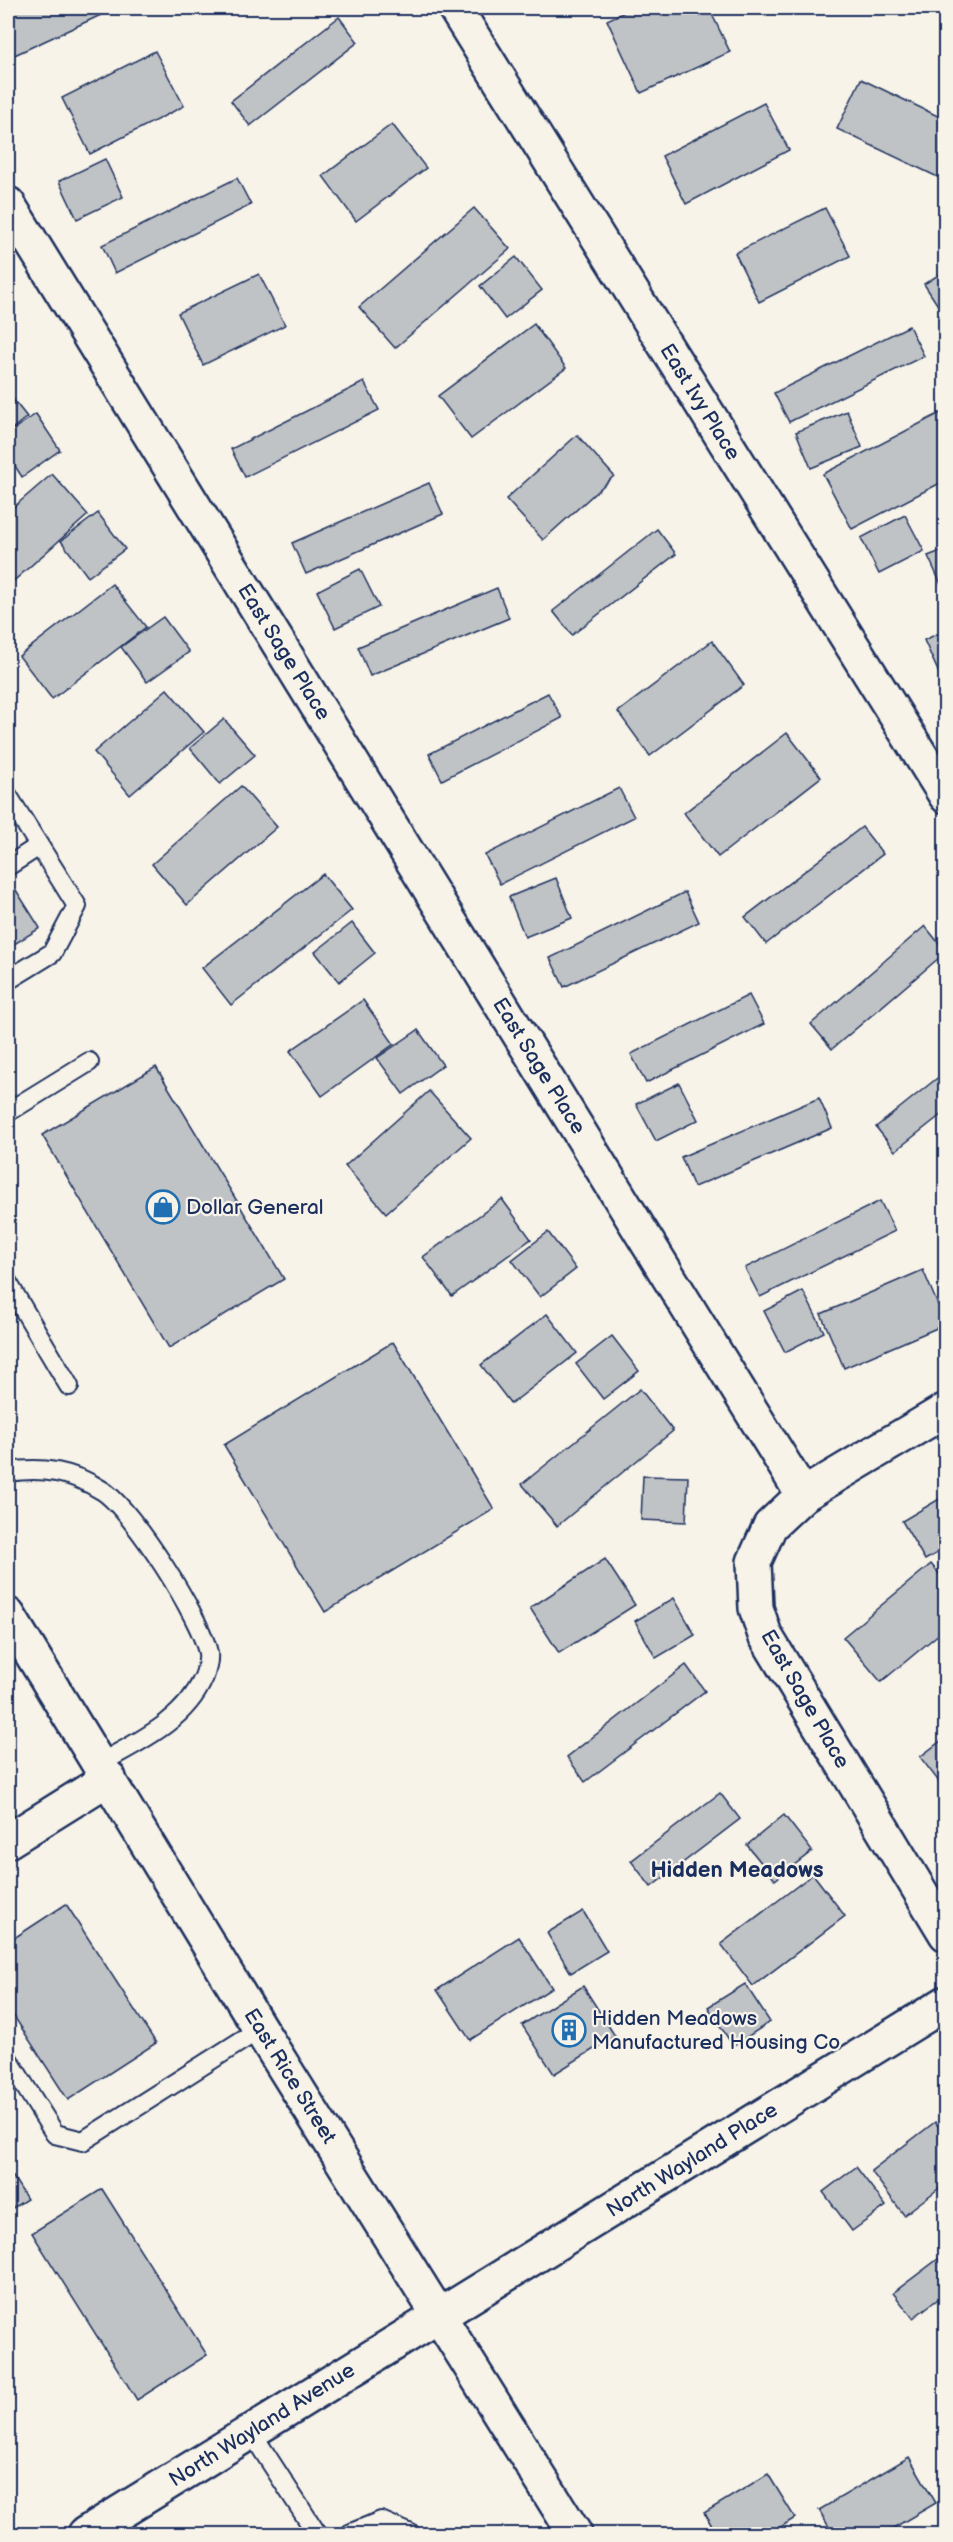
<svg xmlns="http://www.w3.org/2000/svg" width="953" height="2542" font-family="'Balsamiq Sans',sans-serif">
	<rect width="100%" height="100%" fill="#f7f3e8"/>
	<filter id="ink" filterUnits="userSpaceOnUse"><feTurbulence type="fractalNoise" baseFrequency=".0167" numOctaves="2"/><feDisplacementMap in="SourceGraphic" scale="12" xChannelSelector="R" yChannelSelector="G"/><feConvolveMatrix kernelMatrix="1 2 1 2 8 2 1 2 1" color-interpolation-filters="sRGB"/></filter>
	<g filter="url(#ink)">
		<g fill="#c0c3c5" stroke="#1b2f5e" stroke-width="1.5">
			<path d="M8 8H116L8 58Z"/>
			<path d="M633 8H709L730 52 641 93 607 20Z"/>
			<path d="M339 17 358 42 250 126 231 101Z"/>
			<path d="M155 51 184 106 90 154 62 98Z"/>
			<path d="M861 79 946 120V181L837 129Z"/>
			<path d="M764 103 789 150 686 204 662 156Z"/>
			<path d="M392 124 426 168 356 221 323 176Z"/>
			<path d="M105 159 123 197 77 219 59 181Z"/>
			<path d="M237 178 251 205 115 273 102 245Z"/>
			<path d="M474 208 510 249 395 348 359 307Z"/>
			<path d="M825 208 850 256 759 302 735 253Z"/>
			<path d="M516 257 542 290 505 319 480 286Z"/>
			<path d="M946 270V318L924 284Z"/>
			<path d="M259 274 285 325 203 365 178 313Z"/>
			<path d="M534 324 566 368 471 439 438 396Z"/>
			<path d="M909 326 924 356 789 422 774 393Z"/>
			<path d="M364 382 379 410 245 477 231 449Z"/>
			<path d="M8 393 27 417 8 432Z"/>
			<path d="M946 410V480L852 529 823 474Z"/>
			<path d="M847 411 862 447 811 468 796 432Z"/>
			<path d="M36 414 60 450 22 477 8 455V433Z"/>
			<path d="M577 435 614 476 543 540 506 499Z"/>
			<path d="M52 474 88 515 8 586V512Z"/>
			<path d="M429 483 443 514 306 574 292 543Z"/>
			<path d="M98 513 125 549 88 577 61 541Z"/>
			<path d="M905 515 924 551 879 574 861 538Z"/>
			<path d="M657 529 676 554 572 635 553 611Z"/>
			<path d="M946 549V595L928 556Z"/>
			<path d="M360 569 379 607 335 628 317 591Z"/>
			<path d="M112 584 146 627 52 699 19 656Z"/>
			<path d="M497 588 509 618 370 676 358 647Z"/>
			<path d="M163 617 189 652 147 682 121 647Z"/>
			<path d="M946 630V678L942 680 924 640Z"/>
			<path d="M712 641 744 685 650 756 618 712Z"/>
			<path d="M167 689 204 732 130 795 94 752Z"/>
			<path d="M548 693 562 718 442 780 429 754Z"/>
			<path d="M224 719 255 755 220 784 190 748Z"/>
			<path d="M787 733 821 777 718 857 684 813Z"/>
			<path d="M241 786 277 827 187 905 152 864Z"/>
			<path d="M619 788 634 817 500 884 485 855Z"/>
			<path d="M862 827 883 854 766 944 745 917Z"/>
			<path d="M323 874 352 910 231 1005 202 968Z"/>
			<path d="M556 878 572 918 525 937 509 897Z"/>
			<path d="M16 890 40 928 8 948V895Z"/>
			<path d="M685 892 699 922 564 987 550 958Z"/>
			<path d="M352 923 375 953 339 982 315 952Z"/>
			<path d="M925 926 946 952 832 1049 811 1024Z"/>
			<path d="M749 995 764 1024 646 1083 631 1054Z"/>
			<path d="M363 1000 394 1044 322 1096 290 1051Z"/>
			<path d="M418 1030 443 1065 403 1094 377 1058Z"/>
			<path d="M156 1067 284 1279 169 1348 42 1135Z"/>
			<path d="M946 1071V1111L895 1151 876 1127Z"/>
			<path d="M679 1083 698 1120 656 1141 636 1104Z"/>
			<path d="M429 1091 471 1138 386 1213 345 1166Z"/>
			<path d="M819 1098 832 1128 694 1187 681 1157Z"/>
			<path d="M502 1199 531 1239 452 1296 423 1257Z"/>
			<path d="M880 1201 895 1231 760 1297 745 1268Z"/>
			<path d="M548 1232 576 1269 540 1297 512 1260Z"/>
			<path d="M923 1270 946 1324 844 1368 821 1314Z"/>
			<path d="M803 1291 824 1332 785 1352 764 1311Z"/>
			<path d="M547 1314 577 1353 511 1404 481 1365Z"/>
			<path d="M612 1336 639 1371 603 1399 576 1364Z"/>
			<path d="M393 1342 494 1509 325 1612 224 1445Z"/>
			<path d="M640 1389 673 1431 557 1526 522 1484Z"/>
			<path d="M643 1476 688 1477 686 1522 641 1520Z"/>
			<path d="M941 1498 946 1506V1548L925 1560 902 1521Z"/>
			<path d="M605 1559 635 1605 559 1653 530 1608Z"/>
			<path d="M931 1564 946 1582V1628L881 1682 843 1637Z"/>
			<path d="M674 1598 695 1635 656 1658 635 1621Z"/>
			<path d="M686 1665 705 1691 585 1782 567 1757Z"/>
			<path d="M946 1737V1778L940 1783 920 1757Z"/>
			<path d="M720 1793 740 1819 651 1887 631 1861Z"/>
			<path d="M784 1815 812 1851 775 1880 747 1845Z"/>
			<path d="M813 1874 845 1916 753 1986 721 1944Z"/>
			<path d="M66 1904 156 2043 68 2100 8 2007V1942Z"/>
			<path d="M583 1911 607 1951 571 1973 547 1933Z"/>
			<path d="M519 1937 552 1988 470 2040 437 1990Z"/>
			<path d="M745 1984 770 2022 733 2046 708 2007Z"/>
			<path d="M583 1986 615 2036 554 2074 522 2025Z"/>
			<path d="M935 2122 946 2136V2183L904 2215 871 2171Z"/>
			<path d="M856 2167 886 2206 852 2231 823 2192Z"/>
			<path d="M8 2169 27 2199 8 2211Z"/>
			<path d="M102 2189 207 2355 137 2400 32 2233Z"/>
			<path d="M946 2253V2293L913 2318 893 2293Z"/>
			<path d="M909 2457 936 2503 883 2534H833L819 2510Z"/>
			<path d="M768 2474 795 2518 779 2528 783 2534H717L704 2513Z"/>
		</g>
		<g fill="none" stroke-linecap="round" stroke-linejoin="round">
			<defs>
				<g id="service">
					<path d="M8 796 77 906 52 953 8 980"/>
					<path d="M8 866 39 846"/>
					<path d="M8 1112 89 1062"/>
					<path d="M8 1283 69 1386"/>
					<path d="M8 1472C43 1467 72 1471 103 1491 133 1511 201 1618 208 1653 209 1660 206 1673 203 1679 184 1722 137 1742 99 1764"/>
					<path d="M8 2059 55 2134 83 2141 260 2029"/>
					<path d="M251 2432 317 2534"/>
					<path d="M349 2534 381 2521 411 2534"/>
				</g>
				<g id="minor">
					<path d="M455 8 946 796"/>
					<path d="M8 204 803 1495"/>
					<path d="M946 1410 803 1495 770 1526 754 1562 756 1608 765 1635 946 1934"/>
					<path d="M8 1841 109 1778"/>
					<path d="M85 2534 946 2003"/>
				</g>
				<path id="secondary" d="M8 1615 260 2029 575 2534"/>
			</defs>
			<use href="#service" stroke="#1b2f5e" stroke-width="22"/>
			<use href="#minor" stroke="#1b2f5e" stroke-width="38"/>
			<use href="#secondary" stroke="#1b2f5e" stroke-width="38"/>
			<use href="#service" stroke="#f7f3e8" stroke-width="18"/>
			<use href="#minor" stroke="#f7f3e8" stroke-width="33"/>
			<use href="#secondary" stroke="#f7f3e8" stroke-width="33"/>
		</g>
	</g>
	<defs>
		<symbol id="shop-ring" viewBox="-11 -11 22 22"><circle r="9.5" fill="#f7f3e8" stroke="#1f6fb2" stroke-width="1.5"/><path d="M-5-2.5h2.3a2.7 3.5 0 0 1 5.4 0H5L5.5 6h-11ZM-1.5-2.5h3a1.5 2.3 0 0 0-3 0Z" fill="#1f6fb2"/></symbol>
		<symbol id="building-ring" viewBox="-11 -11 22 22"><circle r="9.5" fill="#f7f3e8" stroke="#1f6fb2" stroke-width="1.5"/><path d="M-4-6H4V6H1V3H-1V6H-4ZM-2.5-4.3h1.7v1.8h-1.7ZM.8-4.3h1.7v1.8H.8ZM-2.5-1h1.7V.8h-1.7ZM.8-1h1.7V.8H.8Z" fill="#1f6fb2"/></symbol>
	</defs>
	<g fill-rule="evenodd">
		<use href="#shop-ring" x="144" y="1188" width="38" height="38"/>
		<use href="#building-ring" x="550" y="2011" width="38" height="38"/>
	</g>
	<g text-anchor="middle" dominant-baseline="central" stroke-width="4.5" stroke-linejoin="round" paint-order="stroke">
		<g font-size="21" fill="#1b2f5e" stroke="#f7f3e8">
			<text transform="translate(700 402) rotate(58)">East Ivy Place</text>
			<text transform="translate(284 652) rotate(58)">East Sage Place</text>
			<text transform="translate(539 1066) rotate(58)">East Sage Place</text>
			<text transform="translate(805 1699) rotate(60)">East Sage Place</text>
			<text transform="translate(290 2076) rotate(58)">East Rice Street</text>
			<text transform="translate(692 2160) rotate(-32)">North Wayland Place</text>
			<text transform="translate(262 2425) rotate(-32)">North Wayland Avenue</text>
		</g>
		<g font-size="21" fill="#1b2f5e" stroke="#f7f3e8" text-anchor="start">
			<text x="186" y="1207">Dollar General</text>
			<text x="592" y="2018">Hidden Meadows<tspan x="592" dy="24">Manufactured Housing Co</tspan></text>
		</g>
		<g font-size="22" font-weight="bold" fill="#1b2f5e" stroke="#f7f3e8">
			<text x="737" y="1870">Hidden Meadows</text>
		</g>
	</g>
	<rect width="953" height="2542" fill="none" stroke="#f7f3e8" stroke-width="30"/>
	<rect x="15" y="15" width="923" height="2512" fill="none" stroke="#1b2f5e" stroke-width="2" filter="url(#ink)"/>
</svg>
